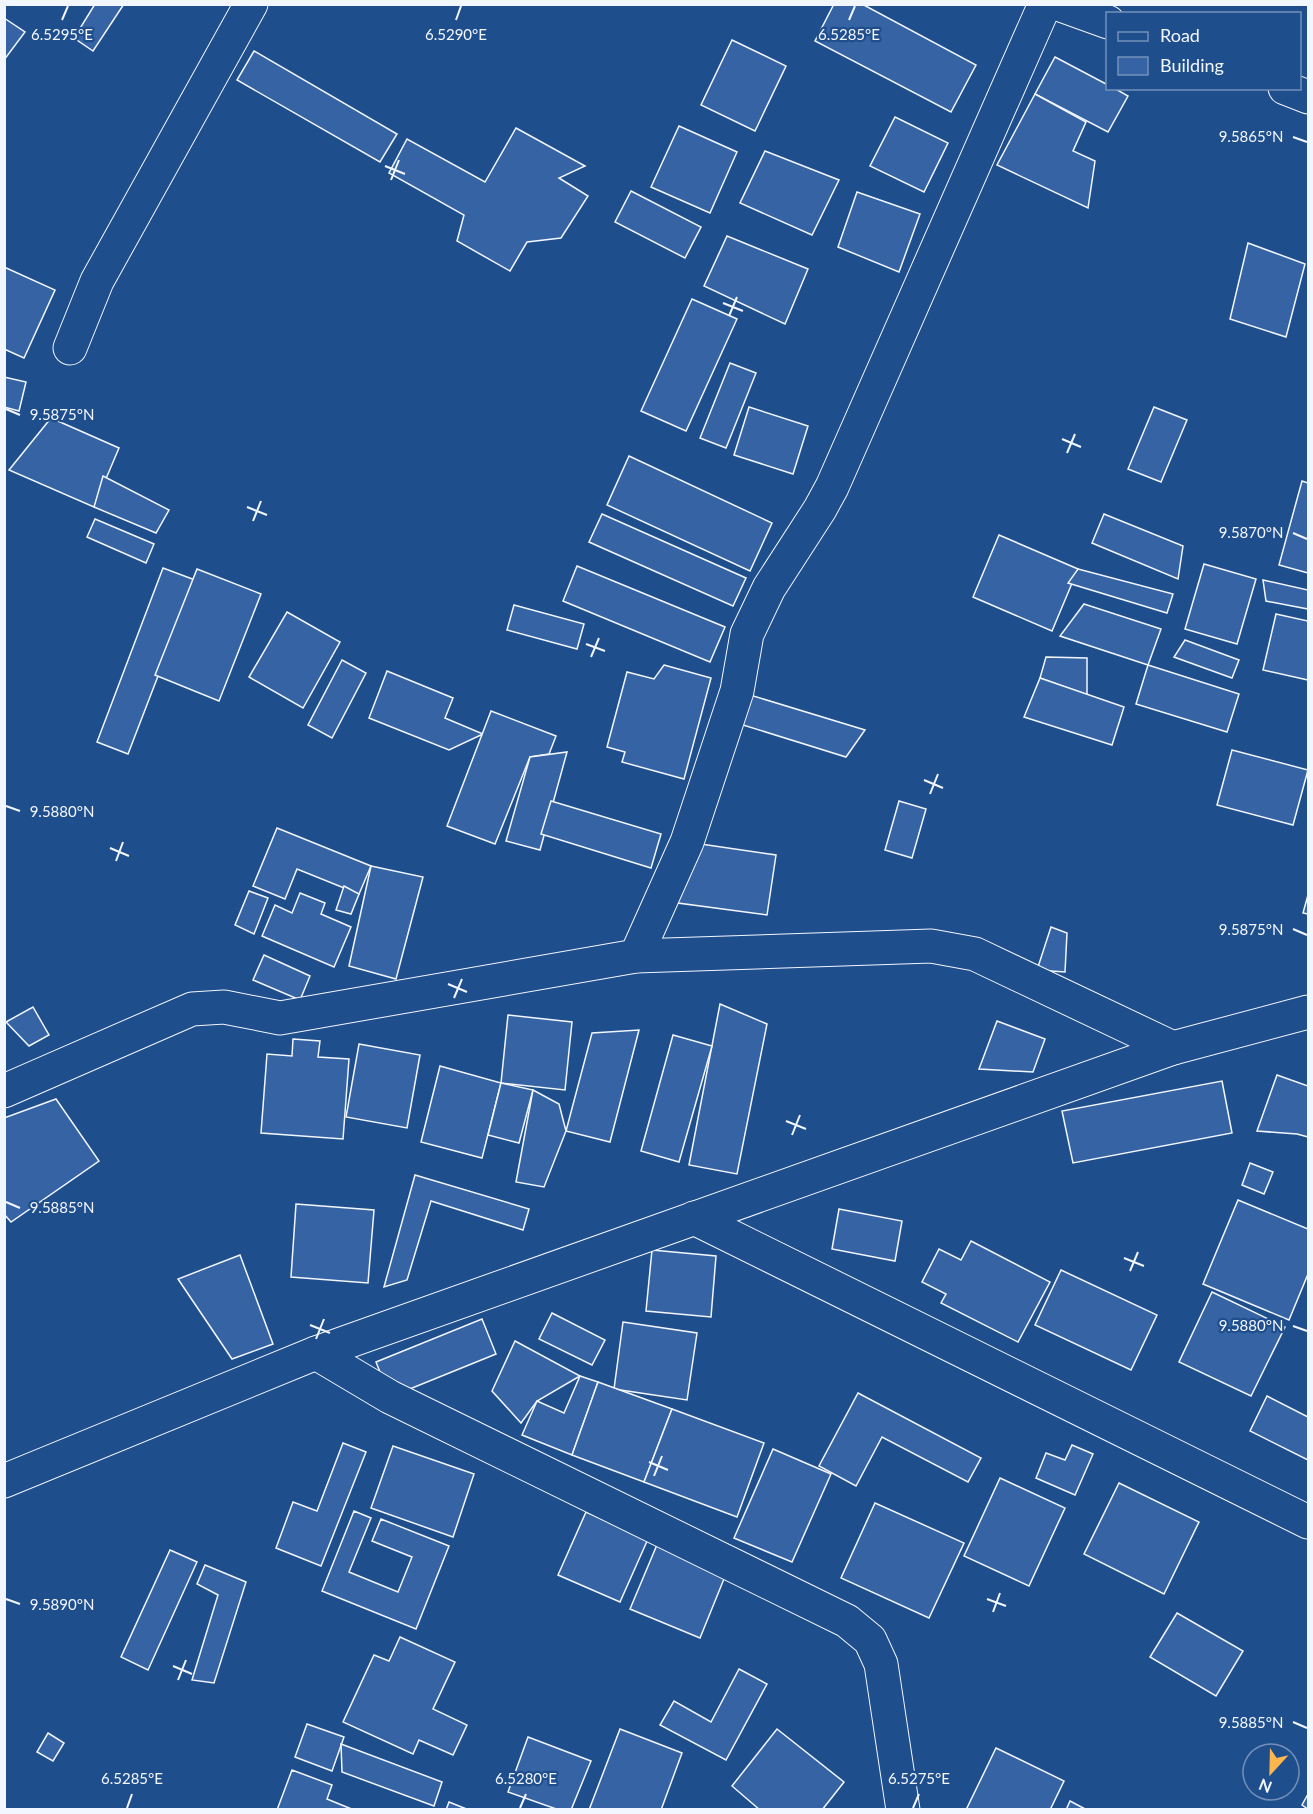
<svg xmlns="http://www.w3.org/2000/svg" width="1313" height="1814" font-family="Lato,sans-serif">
	<rect width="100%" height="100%" fill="#1f4e8c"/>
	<g fill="#3563a3" stroke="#f2f6ff" stroke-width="1.5">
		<path d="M95 4H124L93 51 74 38Z"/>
		<path d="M834 4H862L976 65 951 112 815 41Z"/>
		<path d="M4 18 25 32 4 60Z"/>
		<path d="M732 40 786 66 755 131 701 105Z"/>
		<path d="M254 51 397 134 380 162 237 80Z"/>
		<path d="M1055 57 1108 85V88H1114L1128 96 1108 132 1035 94Z"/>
		<path d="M1035 94 1086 122 1073 151 1095 161 1088 208 997 165Z"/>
		<path d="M895 117 948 143 924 192 870 166Z"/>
		<path d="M679 126 737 152 710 213 651 187Z"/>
		<path d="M516 128 585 166 559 178 588 196 561 238 527 242 510 271 457 241 464 215 389 173 407 139 485 182Z"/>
		<path d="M765 151 839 180 812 235 740 203Z"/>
		<path d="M631 191 701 227 685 258 615 222Z"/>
		<path d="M857 192 920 214 899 272 838 247Z"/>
		<path d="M727 236 808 269 785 324 704 286Z"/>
		<path d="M1248 243 1305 264 1286 337 1230 319Z"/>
		<path d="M4 267 55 290 24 358 4 349Z"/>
		<path d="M692 299 737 319 686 431 641 411Z"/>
		<path d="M730 363 756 373 726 448 700 438Z"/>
		<path d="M4 377 26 382 19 411 4 407Z"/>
		<path d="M749 407 808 426 793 474 734 455Z"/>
		<path d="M1154 407 1187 420 1161 482 1128 469Z"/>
		<path d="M51 418 119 448 94 507 9 470Z"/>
		<path d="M629 456 772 523 750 571 607 505Z"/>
		<path d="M103 476 169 510 156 533 94 507Z"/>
		<path d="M1302 481 1308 483V573L1279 565Z"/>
		<path d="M602 514 746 578 733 606 589 542Z"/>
		<path d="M1104 514 1183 546 1178 579 1092 543Z"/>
		<path d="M95 519 154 544 146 563 87 537Z"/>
		<path d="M999 535 1078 569 1052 631 973 597Z"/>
		<path d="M1204 564 1256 579 1237 644 1185 629Z"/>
		<path d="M577 566 725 627 710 662 563 601Z"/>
		<path d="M163 568 195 580 128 754 97 742Z"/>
		<path d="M197 569 261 594 219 701 155 675Z"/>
		<path d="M1078 569 1173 594 1167 613 1068 583Z"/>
		<path d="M1263 580 1308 590V609L1266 601Z"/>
		<path d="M1084 604 1161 629 1148 665 1060 636Z"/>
		<path d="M514 605 584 624 577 649 507 630Z"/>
		<path d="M287 612 340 642 303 708 249 677Z"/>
		<path d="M1276 614 1308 621V680L1263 670Z"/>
		<path d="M1185 640 1239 660 1232 678 1174 657Z"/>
		<path d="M1046 657 1087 658V695L1040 678Z"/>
		<path d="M342 660 366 673 332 738 308 725Z"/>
		<path d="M664 665 711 678 684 779 622 762 625 752 607 747 627 672 654 679Z"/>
		<path d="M1148 665 1239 694 1227 732 1136 704Z"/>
		<path d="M387 671 453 698 445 718 483 734 449 750 369 718Z"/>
		<path d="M1040 678 1124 707 1112 745 1024 717Z"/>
		<path d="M737 691 865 730 846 757 727 720Z"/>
		<path d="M491 711 556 736 549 754 530 757 495 844 447 826Z"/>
		<path d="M1232 750 1308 770 1293 825 1217 805Z"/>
		<path d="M567 752 540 850 506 841 530 757Z"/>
		<path d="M551 801 661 834 651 868 541 834Z"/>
		<path d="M899 801 926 809 912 858 885 850Z"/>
		<path d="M277 828 371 866 359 894 297 869 285 899 253 886Z"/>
		<path d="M687 842 776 855 767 915 678 903Z"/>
		<path d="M371 866 423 877 396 979 349 966Z"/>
		<path d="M344 886 359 894 351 914 336 910Z"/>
		<path d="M249 891 268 898 254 934 235 925Z"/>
		<path d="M300 893 325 903 321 914 351 927 334 967 262 936 275 905 292 913Z"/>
		<path d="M1308 895V914L1303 913Z"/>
		<path d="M1051 927 1067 933 1065 972 1037 970Z"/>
		<path d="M264 955 310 976 300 1000 253 980Z"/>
		<path d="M720 1004 767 1024 737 1174 689 1165Z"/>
		<path d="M33 1007 49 1035 29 1046 6 1022Z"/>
		<path d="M508 1015 572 1022 565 1090 501 1083Z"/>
		<path d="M997 1021 1045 1039 1033 1072 979 1069Z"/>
		<path d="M639 1030 610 1142 566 1131 592 1033Z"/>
		<path d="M673 1035 712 1046 679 1162 641 1151Z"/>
		<path d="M293 1039 320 1041 318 1057 349 1059 343 1139 261 1133 267 1054 292 1056Z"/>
		<path d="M359 1044 420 1055 407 1128 346 1117Z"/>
		<path d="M440 1066 501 1083 482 1158 421 1142Z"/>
		<path d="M1277 1075 1308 1086V1137L1297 1134 1257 1131Z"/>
		<path d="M1222 1081 1232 1133 1073 1163 1062 1111Z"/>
		<path d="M501 1083 533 1090 519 1143 488 1135Z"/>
		<path d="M533 1090 559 1104 566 1131 544 1187 516 1182Z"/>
		<path d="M56 1099 99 1161 11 1222 4 1214V1118Z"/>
		<path d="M1250 1163 1273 1172 1264 1194 1242 1185Z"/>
		<path d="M415 1175 529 1209 523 1230 431 1201 407 1280 384 1287Z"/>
		<path d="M1238 1200 1308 1229V1274L1289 1320 1203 1284Z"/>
		<path d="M296 1204 374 1210 368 1283 291 1277Z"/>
		<path d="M839 1209 902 1221 895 1261 832 1249Z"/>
		<path d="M971 1241 1050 1282 1018 1342 941 1303 946 1294 922 1282 939 1249 961 1260Z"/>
		<path d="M652 1250 716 1256 711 1317 646 1311Z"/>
		<path d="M240 1255 273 1344 232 1359 178 1279Z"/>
		<path d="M1061 1270 1157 1315 1131 1370 1035 1325Z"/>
		<path d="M1212 1292 1285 1327 1251 1396 1179 1362Z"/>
		<path d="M552 1313 605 1340 592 1365 539 1339Z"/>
		<path d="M482 1319 496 1354 390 1397 376 1362Z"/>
		<path d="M623 1322 697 1333 687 1400 614 1389Z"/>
		<path d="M515 1341 580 1376 537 1401 521 1423 492 1391Z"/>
		<path d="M580 1376 598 1382 572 1455 522 1435 537 1401 564 1413Z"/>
		<path d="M598 1382 672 1409 644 1482 572 1455Z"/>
		<path d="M858 1393 981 1458 968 1482 882 1437 856 1486 819 1466Z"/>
		<path d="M1267 1396 1308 1417V1460L1250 1431Z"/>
		<path d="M672 1409 764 1443 737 1517 644 1482Z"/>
		<path d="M343 1443 366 1452 321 1566 276 1548 293 1502 317 1511Z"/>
		<path d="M1072 1445 1093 1454 1075 1495 1036 1478 1046 1453 1065 1460Z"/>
		<path d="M393 1446 474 1474 453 1537 371 1508Z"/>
		<path d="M773 1449 831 1474 792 1562 734 1538Z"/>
		<path d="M1000 1478 1065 1508 1029 1586 964 1556Z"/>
		<path d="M1119 1483 1199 1522 1164 1594 1084 1554Z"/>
		<path d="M875 1503 964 1543 929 1618 841 1578Z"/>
		<path d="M354 1511 371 1518 349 1572 398 1592 412 1557 372 1541 381 1519 449 1546 416 1629 322 1591Z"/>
		<path d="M586 1512 648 1539 620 1602 558 1575Z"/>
		<path d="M659 1540 728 1569 700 1638 630 1609Z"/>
		<path d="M170 1550 197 1562 148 1670 121 1657Z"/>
		<path d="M205 1565 246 1582 214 1683 192 1680 218 1595 197 1584Z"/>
		<path d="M1177 1613 1243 1651 1216 1696 1150 1657Z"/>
		<path d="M400 1637 455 1662 433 1709 467 1725 453 1755 419 1740 413 1754 343 1722 374 1655 389 1661Z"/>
		<path d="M739 1669 767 1684 726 1760 660 1725 674 1701 711 1722Z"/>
		<path d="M307 1724 344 1737 332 1771 295 1757Z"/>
		<path d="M620 1729 682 1753 661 1810H589Z"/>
		<path d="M777 1729 844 1782 822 1810H760L732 1786Z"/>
		<path d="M48 1733 64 1743 53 1761 37 1752Z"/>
		<path d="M528 1737 591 1761 571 1810H559L508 1792Z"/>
		<path d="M341 1744 442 1782 434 1806 342 1772Z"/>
		<path d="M996 1748 1064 1781 1050 1810H966Z"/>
		<path d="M292 1770 332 1785 327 1799 354 1810H277Z"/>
		<path d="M1308 1794V1809L1302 1805Z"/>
		<path d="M1070 1801 1087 1810H1066Z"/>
		<path d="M449 1802 469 1810H446Z"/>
	</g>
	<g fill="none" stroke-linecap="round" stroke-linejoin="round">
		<defs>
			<g id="minor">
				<path d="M1058 4 1108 22"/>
				<path d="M1285 88 1308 97"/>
				<path d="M70 348 97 281 251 4"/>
				<path d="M636 956 687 842 737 691 747 634 769 588 820 509 832 487 1045 4"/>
				<path d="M4 1091 192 1009 224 1007 280 1018 636 956 931 946 975 954 1173 1048"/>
				<path d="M694 1218 1308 1522"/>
				<path d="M316 1353 390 1397 847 1621 870 1640 881 1664 903 1810"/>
				<path d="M4 1481 316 1353 1173 1048 1308 1012"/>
			</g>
		</defs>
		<use href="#minor" stroke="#f2f6ff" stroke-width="35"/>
		<use href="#minor" stroke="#1f4e8c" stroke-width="33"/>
	</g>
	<path fill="none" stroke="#f2f6ff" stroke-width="2" d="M62 20 68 6M456 20 461 6M849 20 855 6M1293 137 1307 142M385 166 405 174M391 180 399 160M723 303 743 311M729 316 737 297M6 409 20 415M1062 439 1081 447M1067 453 1075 434M247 507 267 515M253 521 261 501M1293 533 1307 539M586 644 605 651M591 657 599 638M924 780 943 788M930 794 938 774M6 806 20 811M110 848 129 856M116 861 123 842M1293 929 1307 935M448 984 467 992M454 998 462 979M786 1121 806 1129M792 1135 800 1115M6 1202 20 1208M1124 1258 1144 1266M1130 1271 1138 1252M310 1325 330 1333M1293 1326 1307 1331M316 1339 324 1319M649 1462 668 1470M654 1476 662 1456M6 1599 20 1604M987 1599 1006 1606M993 1612 1000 1593M173 1666 192 1674M178 1680 186 1660M1293 1722 1307 1728M127 1808 132 1794M520 1808 526 1794M913 1808 919 1794"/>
	<g font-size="15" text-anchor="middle" fill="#f2f6ff" stroke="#1f4e8c" stroke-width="4.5" stroke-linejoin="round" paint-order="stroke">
		<text x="62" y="40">6.5295°E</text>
		<text x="456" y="40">6.5290°E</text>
		<text x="849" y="40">6.5285°E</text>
		<text x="1251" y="142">9.5865°N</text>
		<text x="62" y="420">9.5875°N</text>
		<text x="1251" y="538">9.5870°N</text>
		<text x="62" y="817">9.5880°N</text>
		<text x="1251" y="935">9.5875°N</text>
		<text x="62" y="1213">9.5885°N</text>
		<text x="1251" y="1331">9.5880°N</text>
		<text x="62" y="1610">9.5890°N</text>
		<text x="1251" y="1728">9.5885°N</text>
		<text x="132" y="1784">6.5285°E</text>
		<text x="526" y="1784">6.5280°E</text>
		<text x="919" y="1784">6.5275°E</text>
	</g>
	<rect width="1313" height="1814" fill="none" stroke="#f2f6ff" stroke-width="12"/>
	<rect x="1106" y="12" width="195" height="78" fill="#1f4e8c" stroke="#7391ba" stroke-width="1.5"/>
	<rect x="1118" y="32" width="30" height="9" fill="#1f4e8c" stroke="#7391ba" stroke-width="1.5"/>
	<text x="1160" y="42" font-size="18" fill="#f2f6ff">Road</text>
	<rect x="1118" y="57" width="30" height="18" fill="#3563a3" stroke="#7391ba" stroke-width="1.5"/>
	<text x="1160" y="72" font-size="18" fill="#f2f6ff">Building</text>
	<g transform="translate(1271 1772) rotate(202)"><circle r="28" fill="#1f4e8c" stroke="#7391ba" stroke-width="1.5"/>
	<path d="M0-4.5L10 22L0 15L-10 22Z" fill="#ffb74d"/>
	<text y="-9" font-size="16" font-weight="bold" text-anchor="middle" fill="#f2f6ff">N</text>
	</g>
</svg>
